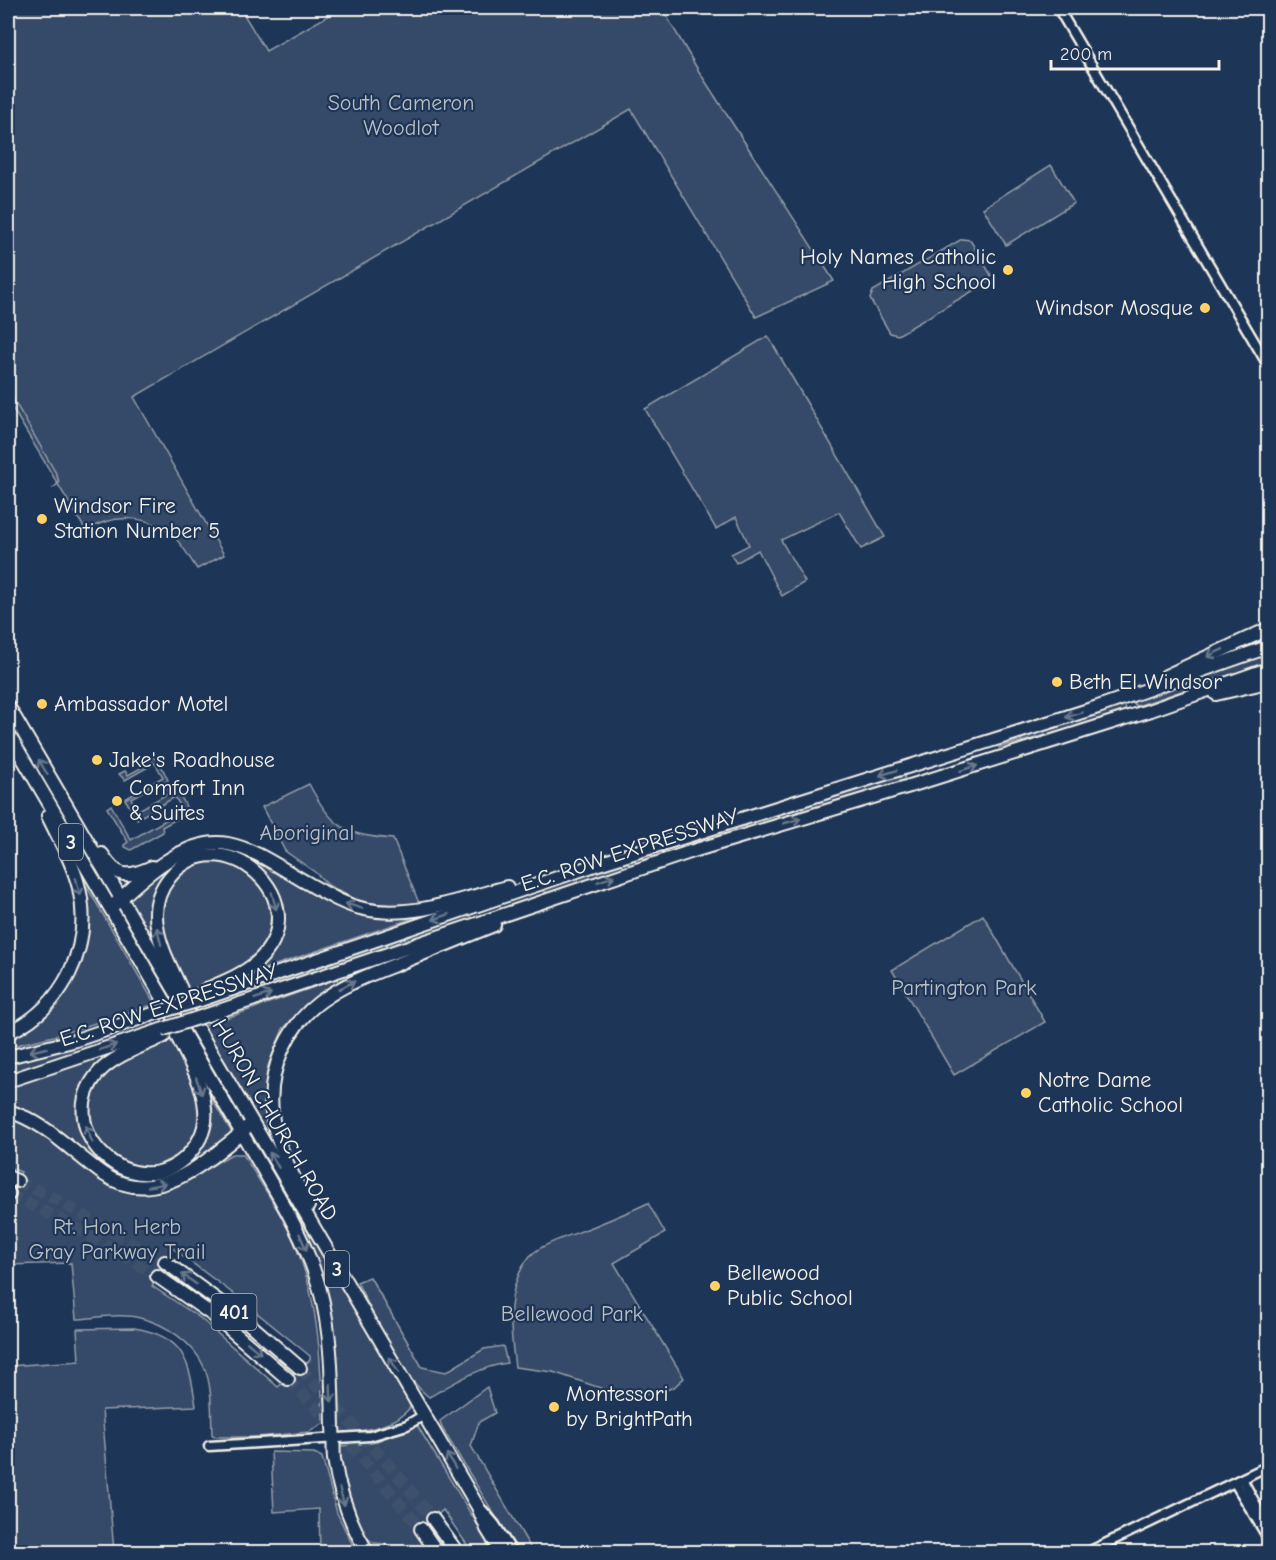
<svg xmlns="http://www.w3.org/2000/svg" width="1276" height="1560" font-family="'Comic Neue',sans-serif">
	<rect width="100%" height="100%" fill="#1d3557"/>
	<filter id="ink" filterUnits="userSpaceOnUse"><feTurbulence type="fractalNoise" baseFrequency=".0167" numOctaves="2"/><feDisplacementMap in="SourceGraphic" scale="12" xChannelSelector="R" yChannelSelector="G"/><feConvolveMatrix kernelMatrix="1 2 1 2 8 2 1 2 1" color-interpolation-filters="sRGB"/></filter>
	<g filter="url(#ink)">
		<g fill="#354a67" stroke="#949ea8" stroke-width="1.5" fill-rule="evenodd">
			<path d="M8 8H240L266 51 335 12 333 8H662L698 70 834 281 756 317 631 109 134 397 224 555 197 569C189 557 182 543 171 534 147 514 111 514 86 531L8 401Z"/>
			<path d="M1051 165 1074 203 1006 245 983 208Z"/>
			<path d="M962 239 970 240 991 275 988 282 898 335 890 333 870 299 873 291Z"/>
			<path d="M768 336 885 537 861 549 839 512 781 540 805 582 782 596 758 550 736 563 731 554 749 545 736 517 716 529 645 409Z"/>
			<path d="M1268 652V662L1137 706 1132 703 1134 698Z"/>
			<path d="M1124 701 1126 710 1069 729 998 748Z"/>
			<path d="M149 756 158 759 168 780 163 784 161 781 131 798 137 811 169 793 167 789 172 788C180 793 188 807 188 816L185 819 182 816 162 827 163 832 131 850 125 847 124 845 128 842 107 808 111 805 131 840 183 810 175 797 137 819 125 799 163 777 155 763 125 780 119 774 125 771 128 775 152 762Z"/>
			<path d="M904 775 905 780 747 828 742 824 795 805Z"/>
			<path d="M309 784C332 827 344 835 393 839L419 903 383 906 354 899 328 885 316 873 285 851 262 807Z"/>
			<path d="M732 823 736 828 733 833 550 893 545 892 544 889Z"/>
			<path d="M208 847 244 852 338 904 434 911 249 974 280 919 253 864 196 855 174 865 157 885 151 905 152 929 156 943H154L128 897 172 861Z"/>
			<path d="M216 859 246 869 267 896 271 914 269 934 260 949 250 960 224 976 188 991 166 944 158 917 162 895 184 868Z"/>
			<path d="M72 861 155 1004 58 1035 8 1047V1036L34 1023 83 944Z"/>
			<path d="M468 911 472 919 210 1009 206 1002Z"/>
			<path d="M983 915 1045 1022 954 1075 892 970Z"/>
			<path d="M337 979 339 984 307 1004 283 1029 268 1066 265 1103 279 1154 204 1026Z"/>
			<path d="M150 1020 155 1025 8 1076V1061Z"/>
			<path d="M171 1037 195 1087 201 1109 197 1128 189 1143 177 1156 156 1166 138 1167 118 1161 104 1153 88 1121V1099L109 1068 130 1055Z"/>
			<path d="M109 1052 112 1056C106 1060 97 1063 93 1069 63 1104 82 1162 126 1173 132 1175 142 1177 149 1176 162 1173 181 1159 194 1153L204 1086 231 1131V1135C189 1164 165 1192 111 1174L8 1107V1087Z"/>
			<path d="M8 1117 31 1126 54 1141 74 1160 108 1183 190 1178 232 1154H243C260 1183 281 1211 294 1242 319 1299 321 1362 323 1424L309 1432 258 1437H217L212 1435C211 1413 213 1387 204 1367 194 1343 164 1323 140 1318 122 1313 95 1318 76 1319L71 1263 8 1265V1196L21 1172 8 1167ZM172 1248 235 1295 310 1356V1360L278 1387 200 1318 152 1286Z"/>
			<path d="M648 1203 665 1233 614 1263 684 1378 674 1387 661 1392 640 1395H621L553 1372 515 1367C510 1329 504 1288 530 1256 543 1242 579 1233 597 1225 614 1218 631 1211 648 1203Z"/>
			<path d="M300 1218 409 1402 410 1408C395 1425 369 1430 347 1433L342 1432 339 1429 334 1349 298 1219Z"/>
			<path d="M370 1277 422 1367 446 1372 484 1349 503 1346 507 1363C479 1367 454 1383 429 1397 400 1375 374 1315 357 1282Z"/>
			<path d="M134 1328C185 1336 189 1361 196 1406L102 1410 114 1552H8V1366L79 1361 77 1329Z"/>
			<path d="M487 1387 495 1413 479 1422 471 1446 533 1552H517L442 1428 440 1421Z"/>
			<path d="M417 1425 494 1552H472L443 1510 417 1534 430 1552H396L385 1544 374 1543 363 1535 353 1517 343 1482 338 1449 341 1446 372 1443Z"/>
			<path d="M271 1452 314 1453 322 1457 337 1513 356 1552H320L319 1509 274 1512Z"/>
		</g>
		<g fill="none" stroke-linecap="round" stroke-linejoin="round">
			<path stroke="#9aa2ab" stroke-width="1.5" d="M8 390 57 475 59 483 53 488"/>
			<g stroke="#3d516d" stroke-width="12" stroke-dasharray="12 6" stroke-linecap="butt">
				<path d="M17 1181 57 1200 165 1262"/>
				<path d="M9 1194C60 1218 109 1245 157 1276"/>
				<path d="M300 1368 392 1468 433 1519"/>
				<path d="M288 1379 344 1437 421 1529"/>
			</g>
			<defs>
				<g id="minor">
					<path d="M1058 8 1268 365"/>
					<path d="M209 1446 370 1436 407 1425 424 1415"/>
					<path d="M1242 1479 1268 1527"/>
					<path d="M1235 1483 1268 1538"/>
					<path d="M1088 1552 1268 1466"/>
				</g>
				<path id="major" d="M482 1511 494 1525 511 1552"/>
				<g id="highway">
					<path d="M1166 676 1268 629"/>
					<path d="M1216 694 1268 682"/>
					<path d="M8 706 478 1507 487 1529 501 1552"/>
					<path d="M8 733 278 1195C299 1232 318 1271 325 1313 332 1350 332 1389 333 1427 334 1437 333 1448 334 1459 339 1493 350 1523 367 1552"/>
					<path d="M102 854C118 879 127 878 152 867"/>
					<path d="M115 904C143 877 187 836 228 844 254 849 279 867 302 880 322 891 341 904 364 909 411 919 462 899 507 887"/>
					<path d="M181 989C172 969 160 948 157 926 154 909 158 892 169 878 220 813 322 902 257 962 242 975 223 982 205 990"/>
					<path d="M200 1000 595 865 1098 707 1268 647"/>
					<path d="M207 1015 693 851 913 785 1151 710 1268 669"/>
					<path d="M8 1033C63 1007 93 948 79 888 73 863 59 839 48 816"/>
					<path d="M164 1036C143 1046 117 1054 100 1071 47 1129 134 1210 188 1155 200 1142 207 1126 205 1109 203 1083 188 1059 177 1036"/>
					<path d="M8 1057 73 1041 153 1014"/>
					<path d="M8 1081 161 1030"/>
					<path d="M8 1111C46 1122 72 1152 103 1174 144 1202 186 1178 219 1151 229 1143 239 1136 247 1127"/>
					<path d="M8 1177 17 1181"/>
					<path d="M8 1193 9 1194"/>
					<path d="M308 1206C295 1179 279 1151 273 1121 265 1072 287 1021 330 995 353 980 380 971 405 961 435 949 465 937 494 925"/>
					<path d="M165 1262 247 1322 300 1368"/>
					<path d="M157 1276 217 1318 288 1379"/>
					<path d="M433 1519 457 1552"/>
					<path d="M421 1529 437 1552"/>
				</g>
			</defs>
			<use href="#minor" stroke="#f4f1e8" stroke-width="13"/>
			<use href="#major" stroke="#f4f1e8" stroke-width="15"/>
			<use href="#highway" stroke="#f4f1e8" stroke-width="16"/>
			<use href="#minor" stroke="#1d3557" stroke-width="8"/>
			<use href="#major" stroke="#1d3557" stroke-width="10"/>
			<use href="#highway" stroke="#1d3557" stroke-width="12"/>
			<defs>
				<g id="highway-bridge">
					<path d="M153 1014 200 1000"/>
					<path d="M161 1030 207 1015"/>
				</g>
			</defs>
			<use href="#highway-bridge" stroke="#f4f1e8" stroke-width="16" stroke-linecap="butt"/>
			<use href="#highway-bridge" stroke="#1d3557" stroke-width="12"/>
		</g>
		<defs><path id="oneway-shaft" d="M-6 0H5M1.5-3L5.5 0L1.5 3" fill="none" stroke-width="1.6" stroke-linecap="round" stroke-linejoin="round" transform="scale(1.5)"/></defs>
		<g stroke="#68778a">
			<use href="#oneway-shaft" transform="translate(1215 653) rotate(155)"/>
			<use href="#oneway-shaft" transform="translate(1074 715) rotate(163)"/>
			<use href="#oneway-shaft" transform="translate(43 767) rotate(-120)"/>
			<use href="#oneway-shaft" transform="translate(969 768) rotate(-18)"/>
			<use href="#oneway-shaft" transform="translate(888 773) rotate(163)"/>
			<use href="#oneway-shaft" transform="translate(792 821) rotate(-16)"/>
			<use href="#oneway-shaft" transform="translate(606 879) rotate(-18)"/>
			<use href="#oneway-shaft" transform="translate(78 887) rotate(76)"/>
			<use href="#oneway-shaft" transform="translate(274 901) rotate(75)"/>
			<use href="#oneway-shaft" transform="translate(354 906) rotate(-163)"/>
			<use href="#oneway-shaft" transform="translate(441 917) rotate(161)"/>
			<use href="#oneway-shaft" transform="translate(159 936) rotate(-104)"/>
			<use href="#oneway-shaft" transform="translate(347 985) rotate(-27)"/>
			<use href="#oneway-shaft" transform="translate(263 996) rotate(-19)"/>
			<use href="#oneway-shaft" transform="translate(108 1047) rotate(-19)"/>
			<use href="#oneway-shaft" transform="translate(38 1050) rotate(167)"/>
			<use href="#oneway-shaft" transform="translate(199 1086) rotate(71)"/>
			<use href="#oneway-shaft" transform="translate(89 1134) rotate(-112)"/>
			<use href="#oneway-shaft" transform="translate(274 1160) rotate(-121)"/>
			<use href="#oneway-shaft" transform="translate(157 1185) rotate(-10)"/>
			<use href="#oneway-shaft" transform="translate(303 1242) rotate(67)"/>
			<use href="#oneway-shaft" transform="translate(189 1279) rotate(-145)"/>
			<use href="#oneway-shaft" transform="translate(254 1348) rotate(40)"/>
			<use href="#oneway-shaft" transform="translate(394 1365) rotate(-121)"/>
			<use href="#oneway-shaft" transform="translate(331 1393) rotate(87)"/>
			<use href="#oneway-shaft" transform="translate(451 1461) rotate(-120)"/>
			<use href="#oneway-shaft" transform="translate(342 1497) rotate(74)"/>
		</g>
	</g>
	<g fill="#ffd166" stroke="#1d3557" stroke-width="2">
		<circle cx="1008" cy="270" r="6"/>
		<circle cx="1205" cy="308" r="6"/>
		<circle cx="42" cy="519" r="6"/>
		<circle cx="1057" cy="682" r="6"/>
		<circle cx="42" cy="704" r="6"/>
		<circle cx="97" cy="760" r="6"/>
		<circle cx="117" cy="801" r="6"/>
		<circle cx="1026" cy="1093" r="6"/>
		<circle cx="715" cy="1286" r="6"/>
		<circle cx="554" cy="1407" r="6"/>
	</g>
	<g text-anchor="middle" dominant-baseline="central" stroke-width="4.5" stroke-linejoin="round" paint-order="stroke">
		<g fill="#1d3557" stroke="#b4b9bc" stroke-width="1.5">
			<rect x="59" y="824" width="24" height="36" rx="4.5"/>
			<rect x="325" y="1251" width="24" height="36" rx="4.5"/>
			<rect x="211.5" y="1294" width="45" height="36" rx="4.5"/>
		</g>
		<g font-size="21" font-weight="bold" fill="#f4f1e8">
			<text x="71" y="842">3</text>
			<text x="337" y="1269">3</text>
			<text x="234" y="1312">401</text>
		</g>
		<g font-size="22" fill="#bbbfc1" stroke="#1d3557">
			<text x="401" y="103">South Cameron<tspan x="401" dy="25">Woodlot</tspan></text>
			<text x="307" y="833">Aboriginal</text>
			<text x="964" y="988">Partington Park</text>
			<text x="117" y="1227">Rt. Hon. Herb<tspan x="117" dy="25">Gray Parkway Trail</tspan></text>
			<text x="572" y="1314">Bellewood Park</text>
		</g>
		<g font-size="22" fill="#f4f1e8" stroke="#1d3557" text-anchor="start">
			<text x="996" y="257" text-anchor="end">Holy Names Catholic<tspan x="996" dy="25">High School</tspan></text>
			<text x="1193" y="308" text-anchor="end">Windsor Mosque</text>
			<text x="54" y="506">Windsor Fire<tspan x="54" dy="25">Station Number 5</tspan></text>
			<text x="1069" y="682">Beth El Windsor</text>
			<text x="54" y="704">Ambassador Motel</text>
			<text x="109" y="760">Jake's Roadhouse</text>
			<text x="129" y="788">Comfort Inn<tspan x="129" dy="25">&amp; Suites</tspan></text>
			<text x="1038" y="1080">Notre Dame<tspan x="1038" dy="25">Catholic School</tspan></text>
			<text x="727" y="1273">Bellewood<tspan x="727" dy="25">Public School</tspan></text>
			<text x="566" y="1394">Montessori<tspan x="566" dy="25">by BrightPath</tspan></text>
		</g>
		<g font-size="22" fill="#f4f1e8" stroke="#1d3557">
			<text transform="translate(630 850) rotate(-18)">E.C. ROW EXPRESSWAY</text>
			<text transform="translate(169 1005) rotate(-18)">E.C. ROW EXPRESSWAY</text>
			<text transform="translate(275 1120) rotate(60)">HURON CHURCH ROAD</text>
		</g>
	</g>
	<rect width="1276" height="1560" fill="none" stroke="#1d3557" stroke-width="30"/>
	<rect x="15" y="15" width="1246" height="1530" fill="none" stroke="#f4f1e8" stroke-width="2" filter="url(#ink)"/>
	<path d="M1051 60v9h168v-9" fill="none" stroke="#f4f1e8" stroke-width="3"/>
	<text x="1060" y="60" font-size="18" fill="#f4f1e8" stroke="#1d3557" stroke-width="4.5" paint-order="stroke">200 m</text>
</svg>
